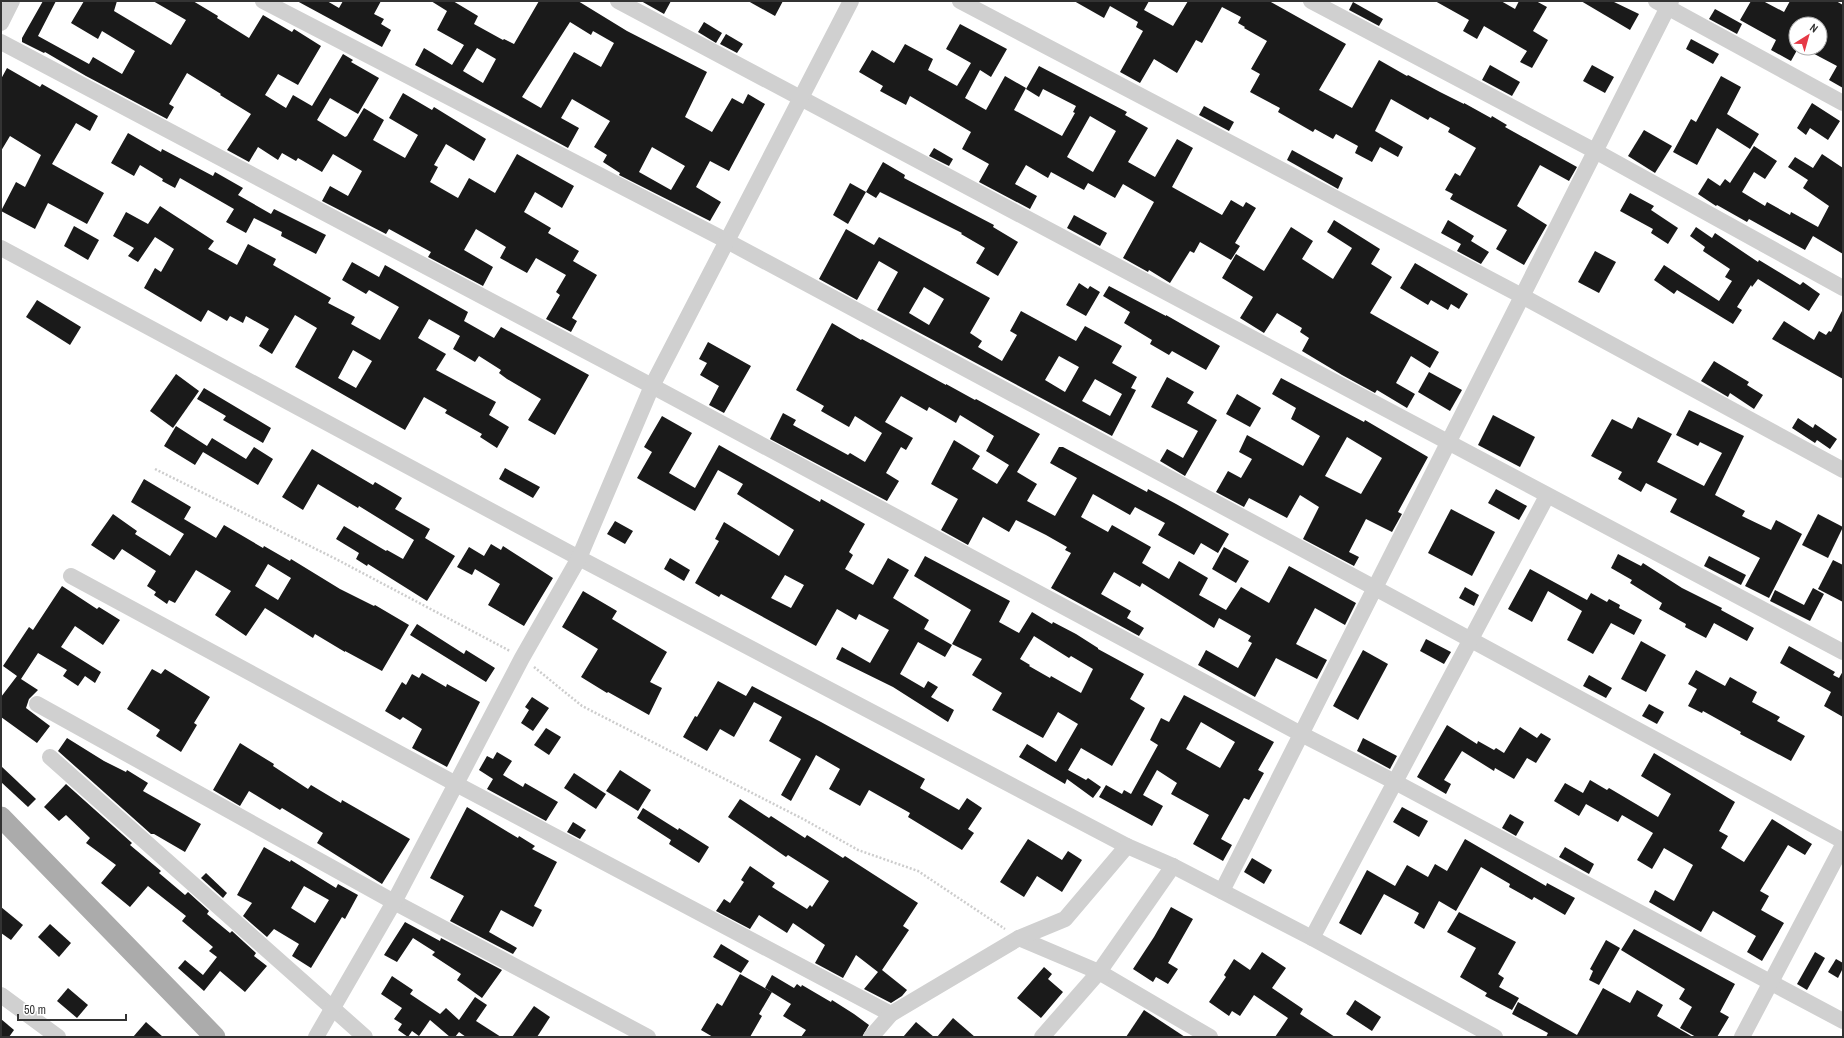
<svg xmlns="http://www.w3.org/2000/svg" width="1844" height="1038" font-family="'Archivo Narrow',sans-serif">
	<rect width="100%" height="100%" fill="#fff"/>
	<g fill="#1a1a1a" fill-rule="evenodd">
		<path d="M43 1H56L38 36 89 64 93 57 122 74 135 51 102 31 98 39 71 23 84 1H117L114 11 171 45 186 20 153 1H193L218 16 217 18 249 38 263 15 292 32 294 29 321 46 298 85 278 74 265 95 286 108 293 95 312 106 343 54 353 60 351 62 379 78 358 114 330 98 317 120 345 137 347 136 364 108 384 120 373 140 405 158 418 135 389 118 403 93 432 110 434 107 486 139 474 161 446 144 434 165 438 167 430 182 458 198 469 178 495 193 517 154 574 186 562 208 535 192 524 212 551 228 548 233 579 251 573 261 597 275 572 318 577 321 571 332 546 319 560 295 556 292 566 275 536 258 527 273 500 258 506 247 476 229 464 250 493 267 483 286 428 257 431 252 389 229 386 234 322 201 330 186 348 196 362 171 333 154 322 172 298 158 296 161 282 153 278 160 258 147 249 162 227 150 251 114 220 95 221 94 187 73 169 104 174 107 167 119 86 76 45 52 44 53 22 42V38Z"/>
		<path d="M297 1H327L339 8 343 1H381L374 14 384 19 381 24 391 30 382 47Z"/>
		<path d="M431 1H453L478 16 474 24 503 40 504 39 514 44 539 1H578L627 31 707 72 685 117 712 132 732 98 743 104 748 94 765 104 729 171 710 161 696 187 721 202 710 221 619 175 620 173 603 162 607 155 594 147 610 121 572 99 561 118 579 128 568 148 415 65 424 48 452 65 464 45 437 30 447 11ZM570 22 591 35 593 31 614 43 601 67 574 52 541 108 522 97ZM477 48 496 59 483 83 463 71ZM652 147 685 166 671 190 639 172Z"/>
		<path d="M641 1H671L664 14Z"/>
		<path d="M748 1H783L775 16Z"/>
		<path d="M1074 1H1149L1144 10 1173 26 1188 1H1269L1346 44 1319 90 1352 108 1379 60 1407 76 1408 75 1440 92 1464 104V103L1491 118 1492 116 1507 125 1505 127 1577 167 1569 181 1540 165 1517 206 1547 225 1524 265 1496 249 1507 230 1450 199 1453 194 1445 190 1455 173 1460 176 1476 148 1448 132 1450 128 1430 117 1428 120 1391 99 1375 131 1403 147 1398 157 1380 147 1372 162 1355 153 1358 146 1336 134 1333 139 1315 129 1313 132 1278 112 1280 108 1250 92 1260 74 1251 69 1267 41 1244 28 1245 27 1238 23 1241 17 1222 7 1202 43 1196 40 1177 73 1154 59 1140 83 1120 72 1143 31 1136 27 1138 22 1110 6 1104 18Z"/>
		<path d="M1435 1H1501L1515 9 1519 1H1536L1547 7 1533 31 1548 40 1532 68 1520 62 1527 51 1484 26 1477 39 1463 31 1469 20Z"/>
		<path d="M1581 1H1612L1639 14 1630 30Z"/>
		<path d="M1751 1H1763L1784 12 1790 1H1836L1843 5V88L1829 80 1837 66 1803 48H1820V24H1796V52L1791 61 1771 50 1776 40 1740 20Z"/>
		<path d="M1353 2 1383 19 1379 26 1349 10Z"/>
		<path d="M1715 9 1742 24 1737 34 1709 19Z"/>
		<path d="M704 22 722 33 716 43 698 32Z"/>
		<path d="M960 24 1007 49 991 77 980 70 965 98 986 110 1005 76 1026 88 1014 110 1062 136 1075 113 1073 112 1076 106 1043 89 1039 97 1026 89 1039 66 1127 112 1125 115 1148 128 1128 162 1155 177 1177 139 1193 148 1172 187 1222 215 1231 200 1243 207 1246 202 1256 208 1235 243 1240 246 1231 260 1200 242 1194 253 1190 251 1170 283 1149 270 1148 272 1123 258 1154 202 1123 184 1115 198 1088 183 1084 190 1051 172 1048 178 1026 165 1015 184 1037 196 1030 209 979 182 989 164 962 149 971 132 910 96 906 105 880 91 883 86 859 72 872 50 894 63 905 44 933 59 928 70 957 86 971 63 946 49ZM1090 116 1116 131 1093 172 1067 157Z"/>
		<path d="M726 34 743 44 737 53 720 44Z"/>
		<path d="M1691 39 1719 54 1713 64 1686 49Z"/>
		<path d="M1490 65 1520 82 1512 96 1482 80Z"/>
		<path d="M1592 65 1614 77 1605 93 1583 81Z"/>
		<path d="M7 68 40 87 42 84 98 116 90 131 76 123 52 164 104 193 87 224 48 203 35 229 1 211 16 182 25 187 41 155 10 136 1 151V79Z"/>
		<path d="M1721 76 1741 87 1727 114 1759 134 1750 149 1717 128 1697 165 1673 152 1691 119 1696 122Z"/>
		<path d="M1812 103 1840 121 1828 140 1810 128 1806 135 1797 128Z"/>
		<path d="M1204 106 1234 122 1229 131 1199 115Z"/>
		<path d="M1644 130 1672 146 1655 173 1628 156Z"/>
		<path d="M128 133 161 152 162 149 213 176 215 172 243 188 238 195 271 214 274 209 326 235 316 254 281 236 282 232 254 218 246 233 226 222 234 209 180 178 175 188 162 181 163 179 140 165 134 176 111 163Z"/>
		<path d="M1754 146 1777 161 1765 179 1754 172 1742 192 1765 206 1767 202 1790 215 1791 212 1818 227 1829 206 1803 188 1808 180 1788 167 1795 157 1813 168 1822 154 1843 168V254L1813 236 1805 250 1749 219 1747 222 1717 205 1716 206 1698 194 1708 178 1720 186 1725 179 1730 183Z"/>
		<path d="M934 148 953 159 949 166 929 156Z"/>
		<path d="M1292 150 1343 178 1338 189 1287 160Z"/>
		<path d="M883 162 905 175 904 178 994 225 993 227 1018 242 998 276 976 263 985 248 961 234 962 233 880 192 876 198 866 192Z"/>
		<path d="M850 183 866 192 848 224 833 215Z"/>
		<path d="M1630 193 1654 206 1651 210 1678 228 1668 244 1651 233 1653 229 1620 211Z"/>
		<path d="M160 206 214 241 208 249 237 265 248 244 276 259 273 265 331 298 328 303 355 317 351 324 380 340 399 307 369 290 366 294 342 280 352 262 379 277 385 265 468 312 464 321 494 338 501 327 589 375 555 435 528 420 541 399 507 379 499 373 501 370 479 356 475 362 453 349 460 336 429 319 418 338 446 354 436 370 496 402 489 415 509 427 497 448 480 437 482 434 445 413 447 410 424 397 405 430 295 367 317 328 295 315 272 354 259 346 269 329 246 316 243 323 230 316 227 321 208 310 201 322 144 288 155 268 161 272 174 249 155 237 138 262 128 256 134 248 113 236 126 212 148 224ZM353 350 372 361 356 388 338 378Z"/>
		<path d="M1074 215 1107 233 1100 246 1067 228Z"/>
		<path d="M1334 220 1380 249 1371 264 1392 277 1370 313 1439 352 1430 368 1411 356 1396 383 1415 394 1407 408 1377 390 1375 393 1342 375 1302 351 1309 338 1300 332 1302 328 1277 313 1264 333 1240 318 1253 297 1222 278 1236 254 1264 271 1291 227 1313 241 1302 259 1333 279 1352 248 1327 232Z"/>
		<path d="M1448 220 1474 236 1471 241 1489 252 1481 264 1457 251 1461 244 1441 233Z"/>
		<path d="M74 226 99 240 88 260 64 246Z"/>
		<path d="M1696 227 1712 238 1715 233 1758 262 1759 260 1800 285 1803 282 1820 294 1809 311 1758 279 1752 287 1751 285 1737 307 1742 310 1733 324 1677 290 1674 294 1654 280 1664 265 1719 301 1732 281 1725 277 1730 269 1703 251 1705 247 1690 236Z"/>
		<path d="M846 229 874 245 879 237 990 298 970 333 982 341 978 347 1002 361 1017 335 1010 331 1021 311 1076 341 1085 326 1122 346 1112 363 1137 377 1131 388 1136 390 1112 436 877 310 898 272 879 261 857 300 819 279ZM924 287 944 299 929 325 909 313ZM1059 356 1079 367 1065 392 1045 380ZM1095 379 1122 394 1110 416 1082 401Z"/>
		<path d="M1595 251 1616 262 1599 293 1578 282Z"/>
		<path d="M1415 263 1468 294 1459 309 1451 304 1448 310 1431 300 1428 305 1400 288Z"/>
		<path d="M1079 283 1088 289 1090 286 1100 292 1086 316 1066 305Z"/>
		<path d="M1109 286 1166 316V315L1220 346 1206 370 1172 351 1169 355 1150 344 1152 340 1124 323 1130 312 1103 296Z"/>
		<path d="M37 300 81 327 70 345 26 317Z"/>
		<path d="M1843 309V379L1772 339 1784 321 1814 340 1819 331 1826 335 1829 331 1831 332Z"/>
		<path d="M832 323 861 340 862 339 946 385V384L975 400 976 399 1040 434 1017 472 1037 484 1027 501 1055 516 1077 478 1050 463 1059 447H1063L1147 492 1148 489 1176 504 1229 534 1218 553 1201 543 1194 555 1158 535 1165 523 1135 507 1130 515 1093 494 1081 517 1108 532 1112 525 1151 547 1142 563 1169 579 1179 561 1208 578 1199 595 1226 610 1241 587 1269 603 1289 566 1356 603 1345 625 1315 608 1296 644 1327 660 1317 679 1276 658 1255 697 1198 665 1206 650 1238 668 1252 643 1248 641 1251 636 1219 618 1214 628 1142 583 1140 587 1114 572 1101 594 1131 611 1127 618 1144 628 1139 636 1051 588 1071 553 1065 550 1067 547 1046 535 1016 520 1009 532 983 517 968 545 941 530 958 499 931 484 954 440 980 456 972 469 997 484 1009 465 986 451 994 436 960 415 956 423 929 407 927 411 901 396 885 422 913 438 906 450 901 447 886 473 899 481 887 501 770 439 783 413 796 420 793 425 848 455 850 453 865 462 882 433 855 416 849 427 821 411 824 406 796 390Z"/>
		<path d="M708 342 751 366 724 413 709 405 719 386 700 375 707 363 699 359Z"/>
		<path d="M1714 361 1749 382 1747 385 1763 395 1754 409 1730 393 1728 397 1701 381Z"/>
		<path d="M1429 372 1462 390 1450 411 1418 392Z"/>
		<path d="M176 374 199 391 173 428 150 411Z"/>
		<path d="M1167 377 1194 392 1187 403 1217 420 1185 476 1160 461 1167 449 1183 458 1198 431 1151 407Z"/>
		<path d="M1281 378 1364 422 1365 420 1428 457 1398 512 1402 514 1392 532 1366 519 1349 552 1359 557 1354 566 1303 539 1319 507 1300 495 1287 518 1249 498 1244 507 1216 492 1228 471 1241 478 1252 459 1239 452 1247 435 1303 466 1320 436 1291 419 1296 408 1272 394ZM1347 437 1382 458 1361 494 1325 476Z"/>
		<path d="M204 388 271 428 263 443 223 420 226 416 197 399Z"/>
		<path d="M1237 394 1261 408 1250 427 1226 414Z"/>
		<path d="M1689 410 1744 436 1715 495 1745 511 1742 516 1771 530 1776 520 1802 534 1769 598 1745 586 1760 558 1670 512 1677 499 1646 483 1641 492 1618 479 1622 472 1591 456 1612 419 1632 429 1638 417 1672 434 1657 462 1704 486 1722 453 1700 442 1698 446 1676 435Z"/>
		<path d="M1493 415 1535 437 1520 467 1478 445Z"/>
		<path d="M662 416 692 433 669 473 695 488 719 445 820 502 821 499 865 524 849 552 853 555 845 569 873 585 888 558 909 570 893 598 929 620 924 629 952 645 945 657 918 642 900 674 924 688 928 681 938 687 931 697 954 710 948 722 893 687 836 659 842 647 870 663 889 630 859 614 856 620 837 609 816 646 721 594 719 597 695 583 719 541 715 539 724 522 779 556 794 530 737 494 743 484 718 470 695 511 637 478 652 452 644 447ZM785 575 804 585 791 608 771 598Z"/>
		<path d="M1798 418 1813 428 1815 424 1837 439 1830 449 1817 440 1815 443 1792 428Z"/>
		<path d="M176 426 207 446 212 438 246 459 254 447 273 459 258 485 203 452 195 465 164 446Z"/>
		<path d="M312 449 373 485 375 482 402 498 395 509 430 529 425 538 455 556 427 601 368 564 367 566 356 559 359 553 336 539 344 526 386 551 387 550 403 559 414 540 359 506 358 508 318 484 303 510 282 497Z"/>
		<path d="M505 468 540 487 533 498 499 479Z"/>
		<path d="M144 479 191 507 184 519 216 538 224 525 263 548 264 546 290 561 291 559 340 589 374 606 375 605 409 625 382 671 345 651V652L315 634 313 638 265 608 246 636 215 615 231 591 196 570 175 603 169 600 167 604 154 595 156 592 147 586 156 571 122 549 114 560 91 545 113 514 137 531 135 534 170 556 184 534 131 502ZM268 564 291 578 278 600 255 586Z"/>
		<path d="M1496 489 1527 506 1519 520 1488 503Z"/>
		<path d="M1451 509 1495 532 1472 576 1428 553Z"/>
		<path d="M1818 514 1843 527 1828 558 1802 545Z"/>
		<path d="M615 521 633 531 625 544 607 534Z"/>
		<path d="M491 544 501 550 503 546 553 578 524 626 488 605 500 584 475 569 472 575 457 567 469 547 484 556Z"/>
		<path d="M1224 547 1249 561 1236 583 1212 569Z"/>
		<path d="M1618 554 1641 566 1643 563 1682 588 1722 608 1721 610 1754 628 1747 641 1714 623 1706 638 1685 627 1686 624 1659 609 1662 603 1630 583 1632 580 1611 568Z"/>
		<path d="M925 556 1010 601 999 622 1019 633 1032 612 1052 624 1053 622 1076 634 1098 648V649L1144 674 1130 699 1145 708 1112 766 1081 748 1068 770 1086 780 1088 778 1101 787 1093 798 1067 779 1065 784 1019 757 1027 744 1056 762 1078 724 1058 712 1043 738 992 710 1002 693 972 675 982 659 952 644 971 610 914 576ZM1034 636 1069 658 1071 656 1093 669 1081 693 1051 676 1050 678 1029 666 1030 665 1020 659Z"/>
		<path d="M1709 556 1746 575 1741 585 1704 566Z"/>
		<path d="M670 558 690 570 684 581 664 569Z"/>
		<path d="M1833 560 1843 565V602L1818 589Z"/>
		<path d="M1530 569 1587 600 1591 593 1607 602 1609 599 1620 605 1619 608 1642 620 1634 635 1611 623 1593 654 1567 640 1582 611 1548 591 1532 622 1508 609Z"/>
		<path d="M62 586 97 609 99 607 120 620 103 645 75 626 61 647 101 672 95 683 85 676 78 686 63 676 67 670 38 653 21 679 38 690 29 699 26 708 50 726 37 743 1 717V697L17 676 3 666 29 627 33 630Z"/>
		<path d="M1465 587 1479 595 1474 606 1459 598Z"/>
		<path d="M1813 588 1824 594 1810 621 1770 601 1775 590 1804 605Z"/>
		<path d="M583 591 617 611 612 619 667 652 650 682 662 688 649 715 608 692 607 693 581 677 598 649 562 627Z"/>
		<path d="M417 624 464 654 466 650 495 668 486 682 410 635Z"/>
		<path d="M1426 639 1451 652 1444 664 1420 651Z"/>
		<path d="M1641 641 1666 655 1646 692 1621 679Z"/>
		<path d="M1789 646 1835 672 1833 675 1839 678 1843 671V717L1824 706 1831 692 1780 663Z"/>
		<path d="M1363 650 1388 664 1358 720 1333 706Z"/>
		<path d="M152 669 161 674 165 669 210 697 194 723 197 725 181 752 156 736 160 730 127 709Z"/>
		<path d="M1696 670 1725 686 1730 677 1757 692 1752 702 1780 717 1777 721 1805 736 1791 761 1740 734 1741 732 1703 711 1702 713 1688 706 1697 689 1688 684Z"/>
		<path d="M422 673 446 687 447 684 480 702 447 767 412 748 422 729 403 717 400 720 385 711 402 682 406 685 412 674 419 678Z"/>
		<path d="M1589 675 1612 688 1606 698 1583 686Z"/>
		<path d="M718 681 746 696 752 686 821 722 925 779 920 788 959 810 967 798 982 808 968 829 974 833 962 850 908 817 910 813 869 790 860 806 829 789 840 769 816 755 791 801 781 795 801 759 769 741 782 717 754 702 734 737 720 729 707 751 683 737 695 716 697 717Z"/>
		<path d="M1184 695 1274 742 1258 770 1264 773 1249 800 1244 798 1221 839 1232 845 1223 861 1193 844 1209 815 1171 794 1177 783 1157 770 1143 795 1163 806 1152 826 1099 797 1106 785 1122 794 1124 790 1131 794 1158 745 1150 740 1161 718 1169 722ZM1201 722 1235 742 1220 768 1186 749Z"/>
		<path d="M532 697 549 708 533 731 521 723 529 710 525 707Z"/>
		<path d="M1649 704 1664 712 1657 724 1642 716Z"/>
		<path d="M1447 725 1477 744 1478 741 1494 750 1496 748 1504 753 1520 727 1537 738 1541 733 1551 739 1536 763 1527 758 1514 779 1495 768 1494 771 1462 751 1444 780 1451 784 1446 794 1417 777Z"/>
		<path d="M546 728 561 737 549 755 534 745Z"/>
		<path d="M67 738 104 761 126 772 127 770 148 783 143 791 201 824 185 852 154 834H151L58 751Z"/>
		<path d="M1363 738 1397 756 1390 769 1357 751Z"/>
		<path d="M240 743 274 764 273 766 308 789 311 785 341 803 342 800 410 839 382 884 317 843 323 833 282 808 280 810 249 791 240 806 213 790Z"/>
		<path d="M497 752 512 761 503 775 523 787 525 783 558 802 546 821 487 789 493 779 479 770 487 756 493 759Z"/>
		<path d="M1654 753 1735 802 1719 831 1728 836 1721 848 1744 862 1772 819 1812 844 1805 855 1788 845 1760 891 1769 896 1761 910 1784 923 1762 961 1747 952 1756 936 1713 911 1701 932 1649 902 1655 890 1674 901 1693 865 1664 848 1652 869 1637 860 1653 833 1622 815 1618 822 1586 804 1579 816 1554 801 1565 783 1583 793 1590 780 1607 790 1609 788 1658 817 1671 794 1641 776Z"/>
		<path d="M1 766 36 799 28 807 1 782Z"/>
		<path d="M620 770 651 790 638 811 606 791Z"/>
		<path d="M574 773 606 794 596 809 564 788Z"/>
		<path d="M66 784 132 843 130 845 161 871 159 873 185 895 188 892 209 911 207 914 230 933 232 931 256 953 254 956 267 966 245 992 220 971 204 991 178 968 185 960 203 975 217 957 209 951 213 947 182 921 186 916 148 886 130 907 101 883 116 865 86 843 90 838 66 815 59 821 44 807Z"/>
		<path d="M740 799 769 818 771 816 805 838 807 835 843 858 845 856 918 903 903 926 909 930 882 970 907 990 902 996 891 1003 864 989 878 972 856 955 843 978 815 963 825 945 793 923 787 933 759 915 750 929 716 911 724 899 730 903 744 882 741 880 750 866 775 883 772 887 807 909 810 905 812 907 829 881 788 855 786 857 728 817Z"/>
		<path d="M467 807 518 838 519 836 535 846 532 849 557 862 534 906 542 910 533 927 501 910 489 932 517 948 513 954 450 921 464 896 430 878Z"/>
		<path d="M1402 807 1428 821 1419 837 1393 822Z"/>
		<path d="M643 808 678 830 679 828 709 847 699 863 669 844 671 840 637 818Z"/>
		<path d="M1510 814 1524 822 1516 836 1502 828Z"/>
		<path d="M573 822 586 830 580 839 567 832Z"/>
		<path d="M1028 839 1062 860 1068 851 1082 860 1062 892 1037 876 1024 897 1000 882Z"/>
		<path d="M1465 839 1546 886 1547 883 1575 898 1565 915 1534 897 1532 900 1509 887 1510 884 1481 867 1456 911 1439 901 1424 929 1414 923 1419 913 1384 894 1361 935 1339 923 1367 870 1395 886 1407 865 1428 877 1435 864 1447 871Z"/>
		<path d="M264 847 290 862 291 860 336 888 338 884 358 895 345 919 342 917 311 968 292 956 299 944 274 929 267 937 243 916 252 903 237 895ZM304 886 329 900 315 923 291 908Z"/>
		<path d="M1565 847 1594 864 1589 874 1559 857Z"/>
		<path d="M1252 858 1272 870 1264 884 1244 872Z"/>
		<path d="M206 873 227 893 223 898 201 878Z"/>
		<path d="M1 907 23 925 11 940 1 933Z"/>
		<path d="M1171 907 1193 919 1168 963 1178 969 1168 984 1156 977 1153 982 1133 969 1154 937Z"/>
		<path d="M1459 912 1516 942 1498 974 1504 978 1499 987 1519 998 1512 1010 1485 996 1487 993 1460 977 1476 948 1447 932Z"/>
		<path d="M405 922 440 941 441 938 502 970 482 998 457 980 461 974 432 955 435 952 413 938 397 962 384 955Z"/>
		<path d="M50 924 71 943 59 957 38 937Z"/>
		<path d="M1634 929 1735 984 1720 1012 1729 1017 1717 1037H1696L1680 1028 1692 1007 1679 999 1685 989 1621 950Z"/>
		<path d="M1606 940 1620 948 1599 985 1589 980 1593 971 1590 969Z"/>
		<path d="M721 944 749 961 741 973 713 957Z"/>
		<path d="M1262 952 1286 968 1272 988 1303 1009 1300 1014 1335 1037H1275L1288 1018 1254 995 1240 1016 1232 1011 1229 1016 1209 1002 1226 977 1224 975 1234 959 1250 970Z"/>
		<path d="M1815 952 1825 958 1807 990 1797 984Z"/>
		<path d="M1836 959 1843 963V968L1838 978 1828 972Z"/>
		<path d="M1044 967 1052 974 1048 979 1063 992 1041 1018 1017 998Z"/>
		<path d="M740 974 772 992 759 1014 762 1016 750 1037H713L701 1030 717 1003 722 1006Z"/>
		<path d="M772 975 794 988 797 984 801 987 802 985 831 1002 832 1000 854 1014 869 1025 862 1037H801L806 1030 783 1016 791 1004 765 988Z"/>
		<path d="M392 976 413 990 410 994 440 1014 446 1008 459 1020 475 997 487 1005 476 1021 501 1037H466L459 1032 455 1037H450L430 1020 419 1036 412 1031 408 1037 398 1030 402 1024 394 1019 402 1008 381 994Z"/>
		<path d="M68 988 88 1005 77 1018 57 1001Z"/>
		<path d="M1603 988 1630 1003 1637 990 1663 1005 1657 1016 1693 1037H1546L1548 1033 1512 1014 1518 1002 1577 1035Z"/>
		<path d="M1355 1000 1381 1017 1372 1031 1346 1014Z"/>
		<path d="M534 1006 550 1017 537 1037H512Z"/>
		<path d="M1144 1010 1185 1037H1126Z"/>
		<path d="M953 1018 975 1037H937Z"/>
		<path d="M1 1019 14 1030 9 1037H1Z"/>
		<path d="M146 1022 163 1037H133Z"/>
		<path d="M916 1022 934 1037H903Z"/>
	</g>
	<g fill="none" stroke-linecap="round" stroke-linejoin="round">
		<g stroke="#cdcdcd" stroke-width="2.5" stroke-dasharray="2 2" stroke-linecap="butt">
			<path d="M155 469 336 559 510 651"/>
			<path d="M534 667 582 706 805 820 858 850 918 871 1005 929"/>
		</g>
		<g stroke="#d0d0d0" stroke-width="16">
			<path d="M263 1 727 241 1375 588 1843 841"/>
			<path d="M618 1 1843 652"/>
			<path d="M960 1 1522 296 1843 470"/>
			<path d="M1311 1 1595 151 1843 288"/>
			<path d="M1656 1 1843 103"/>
			<path d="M1 23 12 1"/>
			<path d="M1 42 652 386 1301 734 1395 782 1843 1021"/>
			<path d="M1 248 579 558 1127 846 1173 866 1312 938 1495 1037"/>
			<path d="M71 576 456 784 891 1014"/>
			<path d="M37 704 394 902 648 1037"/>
			<path d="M50 757 365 1037"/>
			<path d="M1222 891 1671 1"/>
			<path d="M1019 938 1099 972 1210 1037"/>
			<path d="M1312 938 1547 496"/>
			<path d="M1 995 58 1037"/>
			<path d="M316 1037 394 902 522 658 579 558 652 386 851 1"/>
			<path d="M871 1037 891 1014 1019 938 1065 919 1127 846"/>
			<path d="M1042 1037 1099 972 1173 866"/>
			<path d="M1742 1037 1843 845"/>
		</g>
		<path stroke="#ababab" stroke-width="21" d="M1 817 215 1037"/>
	</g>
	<rect width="1844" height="1038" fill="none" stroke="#333333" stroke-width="4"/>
	<g transform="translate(1808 36) rotate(37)"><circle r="19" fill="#ffffff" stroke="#adadad"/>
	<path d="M0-3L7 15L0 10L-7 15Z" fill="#e63946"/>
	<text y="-6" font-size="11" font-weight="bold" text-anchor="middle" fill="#333333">N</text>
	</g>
	<path d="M18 1014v6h108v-6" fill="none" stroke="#333333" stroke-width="2"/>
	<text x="24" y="1014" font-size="12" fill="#333333" stroke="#ffffff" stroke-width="3" paint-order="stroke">50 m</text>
</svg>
